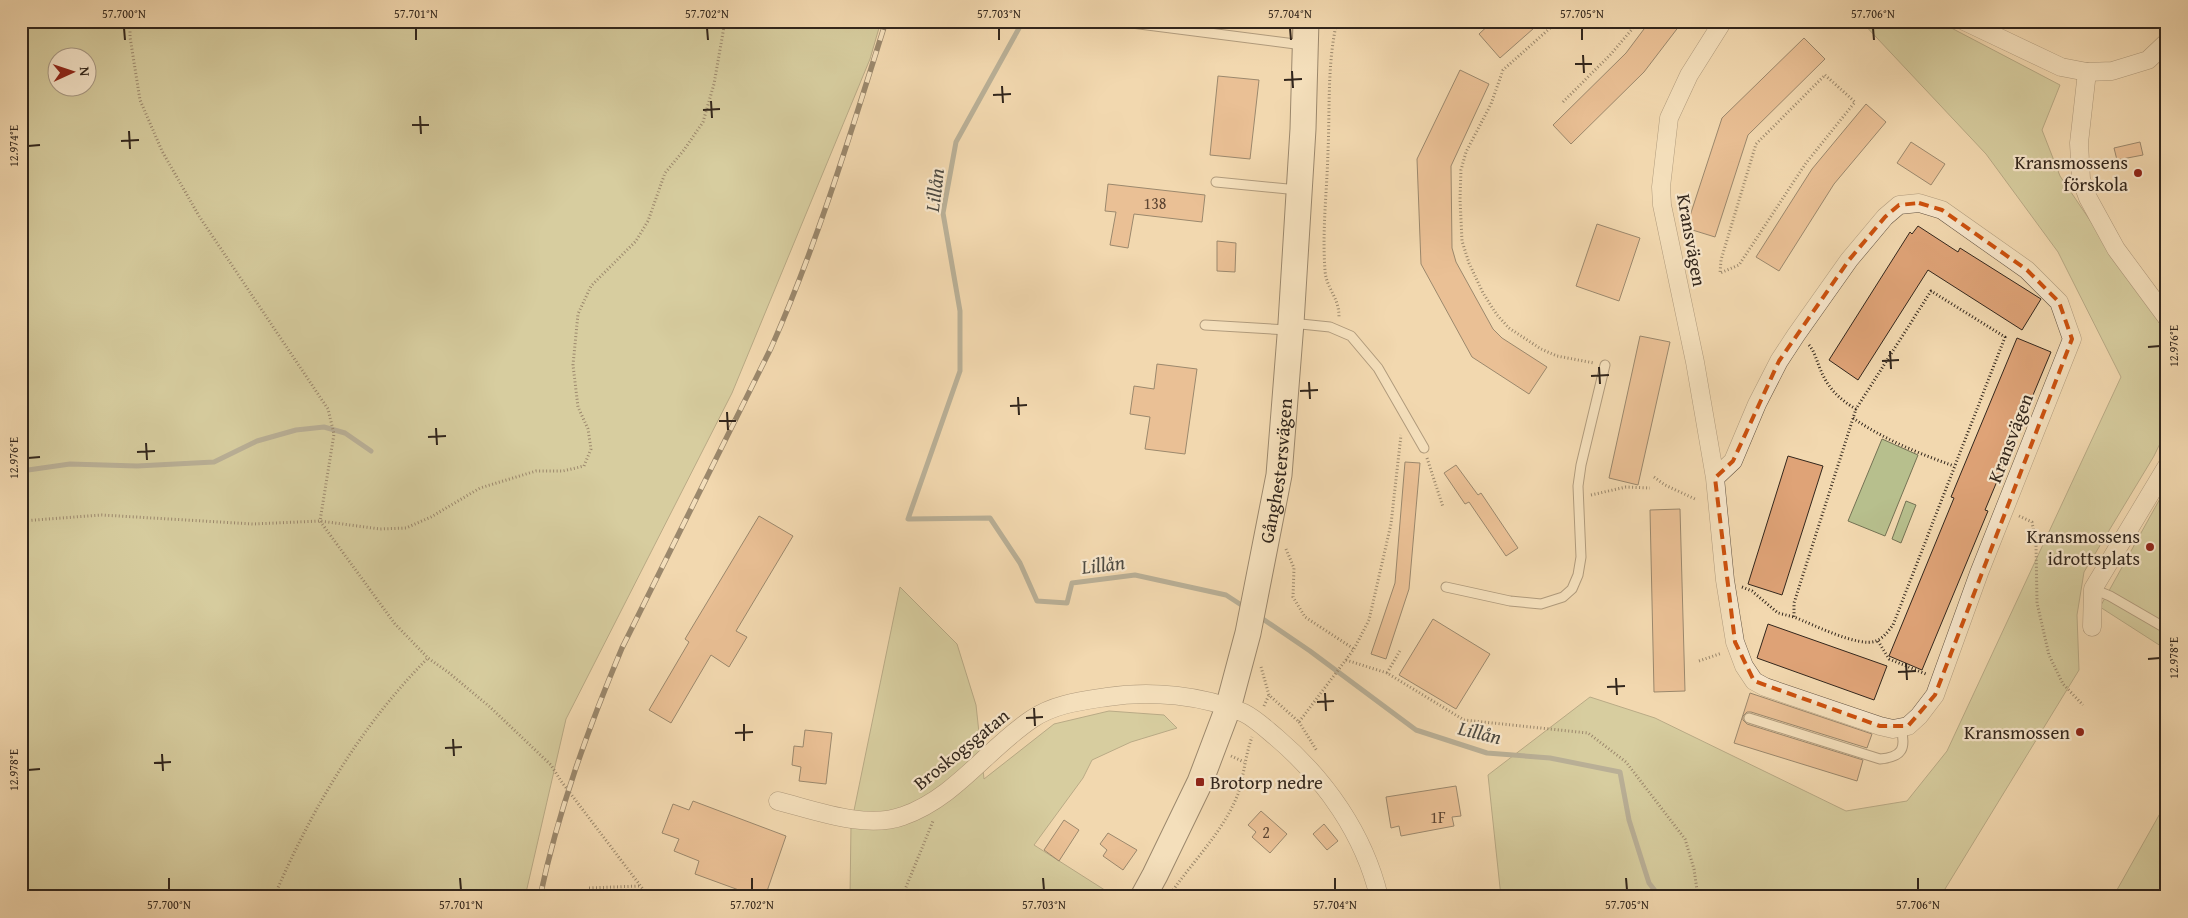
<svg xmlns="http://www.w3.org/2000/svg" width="2188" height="918" font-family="'Gentium Book Plus',serif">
	<rect width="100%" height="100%" fill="#f2d8af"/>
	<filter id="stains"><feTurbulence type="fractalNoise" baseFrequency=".004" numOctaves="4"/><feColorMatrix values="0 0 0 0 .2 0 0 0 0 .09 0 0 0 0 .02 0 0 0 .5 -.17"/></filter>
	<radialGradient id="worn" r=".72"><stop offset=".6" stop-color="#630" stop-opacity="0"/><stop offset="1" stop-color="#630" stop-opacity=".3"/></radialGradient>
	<g fill="#b7bf8d" stroke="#747254" fill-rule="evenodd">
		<path d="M21 21H881L870 59 732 393 566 719 525 897H21ZM58 58H88V88H58Z"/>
		<path d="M1861 21H1938L2060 85 2042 130 2060 176 2167 334V429L2154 456 2084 572 2077 615 2079 670 1945 889 1947 897H1501L1488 775 1590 697 1655 718 1846 811 1907 801 1947 751 2121 377 2058 252 1986 154Z"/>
		<path d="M1882 439 1918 455 1885 536 1848 521Z"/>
		<path d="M2167 486V650L2100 607Z"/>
		<path d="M1906 501 1916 505 1901 543 1892 539Z"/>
		<path d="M900 587 957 644 976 705 984 779 1054 724 1109 711 1164 715 1177 728 1131 742 1092 760 1083 778 1034 845 1111 894 1110 897H850L851 825Z"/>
		<path d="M2167 801V897H2113Z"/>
	</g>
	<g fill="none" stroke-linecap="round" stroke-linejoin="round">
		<g stroke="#737d78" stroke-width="5">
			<path d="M1023 21 956 142 943 213 960 311V371L908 519 990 518 1020 563 1037 601 1067 603 1072 583 1135 575 1226 595 1246 608"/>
			<path d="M21 471 70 464 137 466 214 462 257 441 296 430 324 427 345 433 371 451"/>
			<path d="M1260 617 1310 651 1416 730 1487 753 1550 758 1620 772 1629 820 1649 883 1660 897"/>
		</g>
	</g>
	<g fill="#dfa377" stroke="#32261c">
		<path d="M1493 21H1542L1500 58 1479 34Z"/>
		<path d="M1650 21H1683L1644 72 1571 144 1553 125 1626 53Z"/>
		<path d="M1804 38 1825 59 1748 135 1715 237 1686 228 1722 118Z"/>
		<path d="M1460 70 1489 84 1451 166 1452 248 1456 262 1493 329 1502 338 1547 367 1529 394 1472 357 1421 264 1417 159Z"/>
		<path d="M1218 76 1259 80 1250 159 1210 155Z"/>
		<path d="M1866 104 1886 122 1834 184 1779 271 1756 257 1812 169Z"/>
		<path d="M1911 142 1945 164 1931 185 1897 163Z"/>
		<path d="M2140 142 2143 155 2117 160 2114 148Z"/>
		<path d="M1108 184 1205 195 1202 222 1134 214 1128 248 1110 245 1116 212 1105 211Z"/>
		<path d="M1597 224 1640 238 1619 301 1576 286Z"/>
		<path d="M1918 226 1958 252 1960 248 2041 299 2022 330 1928 270 1858 380 1829 360 1910 232 1912 234Z"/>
		<path d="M1217 241 1236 243 1235 272 1217 271Z"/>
		<path d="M1640 336 1670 342 1638 485 1609 478Z"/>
		<path d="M2017 338 2051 352 1985 510 1988 511 1922 670 1889 656 1954 498 1951 497Z"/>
		<path d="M1157 364 1197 369 1185 454 1145 449 1150 417 1130 414 1134 386 1154 389Z"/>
		<path d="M1788 456 1823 466 1782 595 1748 584Z"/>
		<path d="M1405 462 1420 463 1409 589 1386 659 1371 654 1395 583Z"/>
		<path d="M1456 465 1478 495 1481 493 1518 548 1506 556 1469 502 1465 504 1444 473Z"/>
		<path d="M1680 509 1685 691 1654 692 1650 510Z"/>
		<path d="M759 516 793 536 736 631 747 637 729 667 711 655 671 723 649 710 689 642 685 639Z"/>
		<path d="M1433 619 1490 654 1456 709 1399 675Z"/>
		<path d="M1768 624 1887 666 1874 700 1757 658Z"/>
		<path d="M1750 693 1872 734 1867 748 1751 712H1747L1743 716V720L1747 724 1863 760 1857 781 1734 743Z"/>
		<path d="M805 730 832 733 826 784 799 781 801 767 792 765 794 746 803 747Z"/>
		<path d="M1456 786 1461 816 1452 817 1454 826 1401 836 1399 826 1391 828 1386 797Z"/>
		<path d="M693 801 786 836 765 897H758L695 874 699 861 674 851 679 839 662 833 673 804 689 810Z"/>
		<path d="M1261 811 1287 834 1270 853 1252 837 1256 832 1248 825Z"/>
		<path d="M1064 820 1079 830 1059 861 1044 850Z"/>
		<path d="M1324 824 1338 841 1327 850 1313 834Z"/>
		<path d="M1108 833 1137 850 1123 870 1103 856 1107 850 1100 844Z"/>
	</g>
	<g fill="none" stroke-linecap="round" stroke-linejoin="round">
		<defs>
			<g id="lane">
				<path d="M1116 21 1303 45"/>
				<path d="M1216 182 1298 190"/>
				<path d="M1291 323 1330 327 1351 336 1378 368 1424 448"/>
				<path d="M1205 325 1288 330"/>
				<path d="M1446 587 1510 601 1541 604 1563 597 1572 589 1578 575 1581 557 1578 486 1581 465 1605 365"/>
				<path d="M2093 589 2110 596 2167 629"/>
				<path d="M1749 718 1880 759C1903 757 1906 748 1901 728"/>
			</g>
			<g id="street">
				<path d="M1964 21 2061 67 2087 72 2112 71 2148 60 2167 42"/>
				<path d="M2087 72 2079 143 2081 179 2088 198 2116 249 2167 318"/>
				<path d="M1715 478 1733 461 1757 404 1779 361 1796 335 1849 260 1885 217 1899 205 1919 203 1942 210 2027 270 2059 302 2072 339 1979 573 1935 695 1919 716 1908 726 1893 729 1880 726 1765 687 1754 681 1744 666 1735 642 1725 580 1715 478 1695 362 1662 205 1661 187 1669 118 1689 75 1723 21"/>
				<path d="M2092 627 2093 589 2167 466"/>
				<path d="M778 801C814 810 866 830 903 816 955 798 987 749 1032 719 1054 704 1081 701 1107 697 1150 690 1203 695 1244 713 1256 719 1266 729 1277 738 1325 779 1364 834 1379 897"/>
			</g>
			<g id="secondary">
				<path id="s1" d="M1143 897 1155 875 1200 782 1228 708 1248 633 1279 475 1291 323 1303 129 1306 21"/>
			</g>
		</defs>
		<use href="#lane" stroke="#625241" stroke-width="11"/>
		<use href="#street" stroke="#625241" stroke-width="19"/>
		<use href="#secondary" stroke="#32261c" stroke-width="27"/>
		<g stroke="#32261c" stroke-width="3" stroke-dasharray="1 2.5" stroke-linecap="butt">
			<path d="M130 21V37L140 100 162 151 199 216 328 409 334 434 320 521 395 624 428 658 448 672 490 707 551 765 561 781 649 897"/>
			<path d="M1337 21C1327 64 1330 108 1328 151 1327 191 1322 230 1325 270 1326 289 1339 296 1339 317"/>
			<path d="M1558 21 1503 70 1491 104 1466 152 1461 170 1460 199 1462 241 1469 263 1483 293 1497 315 1509 328 1541 349 1557 356 1594 363"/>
			<path d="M1825 75 1855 102 1806 163 1739 265 1720 273 1721 260 1756 144Z"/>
			<path d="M1563 102 1611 54 1639 21"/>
			<path d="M1809 345C1815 352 1817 362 1821 371 1828 388 1840 400 1856 409L1931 291 2005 337 1893 625C1888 631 1884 638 1876 641 1859 648 1812 624 1794 617V603L1856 409"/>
			<path d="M1853 418C1883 439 1920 454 1954 466"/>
			<path d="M1427 458 1443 507"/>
			<path d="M1654 477 1665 485 1695 499"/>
			<path d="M1591 495 1626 487 1650 488"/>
			<path d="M2019 516 2032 522 2036 544 2037 603 2049 655 2063 684 2083 705"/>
			<path d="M21 521 102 515 253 524 320 521 380 529 406 528 431 517 480 488 536 471H563L584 466 591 449 588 429 578 407 573 365 578 314 591 286 636 241 648 221 665 173 684 150 703 122 714 84 725 21"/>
			<path d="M1286 549 1294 568 1293 597 1305 617 1354 649"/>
			<path d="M1742 587 1752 591 1778 613 1794 617"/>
			<path d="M1878 641 1889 659 1926 674"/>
			<path d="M1346 660 1387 673 1464 720 1588 733 1626 762 1685 839 1694 869 1698 897"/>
			<path d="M1699 661 1722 653"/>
			<path d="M1261 667 1269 695 1299 722 1354 649 1369 620 1391 524 1401 435"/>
			<path d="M1387 673 1401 649"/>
			<path d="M1264 706 1269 695"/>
			<path d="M1299 722 1317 751"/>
			<path d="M1231 756 1244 762"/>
			<path d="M1171 893C1194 860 1223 832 1238 794 1244 776 1245 756 1252 737"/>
			<path d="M1971 896V897"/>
			<path d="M274 897C311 810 361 725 428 658"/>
			<path d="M585 897 588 888 640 886"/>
			<path d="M902 897 933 821"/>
		</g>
		<use href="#lane" stroke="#f7e6cb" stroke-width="9"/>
		<use href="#street" stroke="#f7e6cb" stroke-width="18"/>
		<use href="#secondary" stroke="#f7e6cb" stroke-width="25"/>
		<defs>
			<path id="rail" d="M540 897C558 811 588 729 622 648L771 348C818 242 851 132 886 21"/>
		</defs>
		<use href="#rail" stroke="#32261c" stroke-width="5.5"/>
		<use href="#rail" stroke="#f7e6cb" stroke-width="4" stroke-dasharray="11" stroke-linecap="butt"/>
	</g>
	<path d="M0 0H2188V918H0ZM1919 203 1942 210 2027 270 2059 302 2072 339 1935 695 1908 726H1880L1754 681 1735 642 1715 478 1733 461 1779 361 1849 260 1885 217 1899 205Z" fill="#f2d8af" fill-opacity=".55" fill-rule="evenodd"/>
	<path fill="none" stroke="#cd510e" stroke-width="4" stroke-dasharray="10 6" stroke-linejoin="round" d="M1919 203 1942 210 2027 270 2059 302 2072 339 1935 695 1908 726H1880L1754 681 1735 642 1715 478 1733 461 1779 361 1849 260 1885 217 1899 205Z"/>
	<path fill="none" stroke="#32261c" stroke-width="2" d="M124 28 125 40M416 28V40M707 28 708 40M999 28V40M1290 28 1291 40M1582 28V40M1873 28 1874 40M1583 55 1584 73M1575 64H1592M1292 71 1293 88M1284 80 1302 79M1002 86 1003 103M993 95 1011 94M711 101 712 118M703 110 720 109M420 116 421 134M412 125H429M129 131 130 149M121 141 139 140M28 146 40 145M2148 347 2160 346M1890 351 1891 369M1882 361 1899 360M1599 367 1600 384M1591 376 1609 375M1309 382 1310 399M1300 391 1318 390M1018 397 1019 415M1010 406 1027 405M727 412 728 430M719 421H736M436 428 437 445M428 437 446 436M146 443 147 460M137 452 155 451M28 458 40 457M2148 659 2160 658M1906 663 1907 680M1898 672 1916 671M1616 678 1617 695M1607 687 1625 686M1325 693 1326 711M1317 702 1334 701M1034 708 1035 726M1026 718 1043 717M744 724V741M735 733 753 732M453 739 454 756M445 748 462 747M162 754 163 771M154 763 171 762M28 770 40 769M169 878V890M460 878 461 890M752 878V890M1043 878 1044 890M1335 878V890M1626 878 1627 890M1918 878V890"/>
	<g fill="#8f2418" stroke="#f7e6cb" stroke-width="2">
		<circle cx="2138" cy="173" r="5"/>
		<circle cx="2150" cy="547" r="5"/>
		<circle cx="2080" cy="732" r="5"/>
		<rect x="1195" y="777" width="10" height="10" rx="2.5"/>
	</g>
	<g text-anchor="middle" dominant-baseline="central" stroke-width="4.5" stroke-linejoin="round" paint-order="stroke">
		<g font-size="16" fill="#5d4533">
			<text x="1155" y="203">138</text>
			<text x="1438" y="817">1F</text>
			<text x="1266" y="832">2</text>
		</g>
		<g font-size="19" fill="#32261c" stroke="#f7e6cb" text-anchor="end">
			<text x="2128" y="162">Kransmossens<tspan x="2128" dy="22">förskola</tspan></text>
			<text x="2140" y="536">Kransmossens<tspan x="2140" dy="22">idrottsplats</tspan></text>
			<text x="2070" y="732">Kransmossen</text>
			<text x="1210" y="782" text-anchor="start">Brotorp nedre</text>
		</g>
		<g font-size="19" fill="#32261c" stroke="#f7e6cb">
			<text transform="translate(1692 240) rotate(80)">Kransvägen</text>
			<text transform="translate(2010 438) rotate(-69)">Kransvägen</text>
			<text stroke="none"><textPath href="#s1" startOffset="450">Gånghestersvägen</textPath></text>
			<text transform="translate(961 749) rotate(-39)">Broskogsgatan</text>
		</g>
		<g font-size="20" font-style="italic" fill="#4d4a42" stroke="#f7e6cb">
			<text transform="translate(934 190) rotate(-83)">Lillån</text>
			<text transform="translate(1103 564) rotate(-7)">Lillån</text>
			<text transform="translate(1480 732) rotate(14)">Lillån</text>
		</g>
	</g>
	<rect width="2188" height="918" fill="none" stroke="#f2d8af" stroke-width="55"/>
	<g transform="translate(72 72) rotate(87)"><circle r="24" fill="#f7e6cb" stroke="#a89985"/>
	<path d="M0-4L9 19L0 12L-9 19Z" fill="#8f2418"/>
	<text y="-8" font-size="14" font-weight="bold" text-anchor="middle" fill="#32261c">N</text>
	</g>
	<rect x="28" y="28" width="2132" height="862" fill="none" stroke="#32261c" stroke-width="2"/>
	<g font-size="12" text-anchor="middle" fill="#32261c">
		<text x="124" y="18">57.700°N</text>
		<text x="416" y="18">57.701°N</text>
		<text x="707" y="18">57.702°N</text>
		<text x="999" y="18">57.703°N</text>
		<text x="1290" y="18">57.704°N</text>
		<text x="1582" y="18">57.705°N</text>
		<text x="1873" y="18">57.706°N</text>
		<text transform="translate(14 146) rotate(-90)" y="4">12.974°E</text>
		<text transform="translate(2174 346) rotate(-90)" y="4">12.976°E</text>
		<text transform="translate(14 458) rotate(-90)" y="4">12.976°E</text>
		<text transform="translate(2174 658) rotate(-90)" y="4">12.978°E</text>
		<text transform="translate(14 770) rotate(-90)" y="4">12.978°E</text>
		<text x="169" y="909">57.700°N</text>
		<text x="461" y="909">57.701°N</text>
		<text x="752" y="909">57.702°N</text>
		<text x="1044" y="909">57.703°N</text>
		<text x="1335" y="909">57.704°N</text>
		<text x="1627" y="909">57.705°N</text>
		<text x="1918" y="909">57.706°N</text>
	</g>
	<rect width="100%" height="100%" filter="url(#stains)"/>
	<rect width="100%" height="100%" fill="url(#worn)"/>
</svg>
